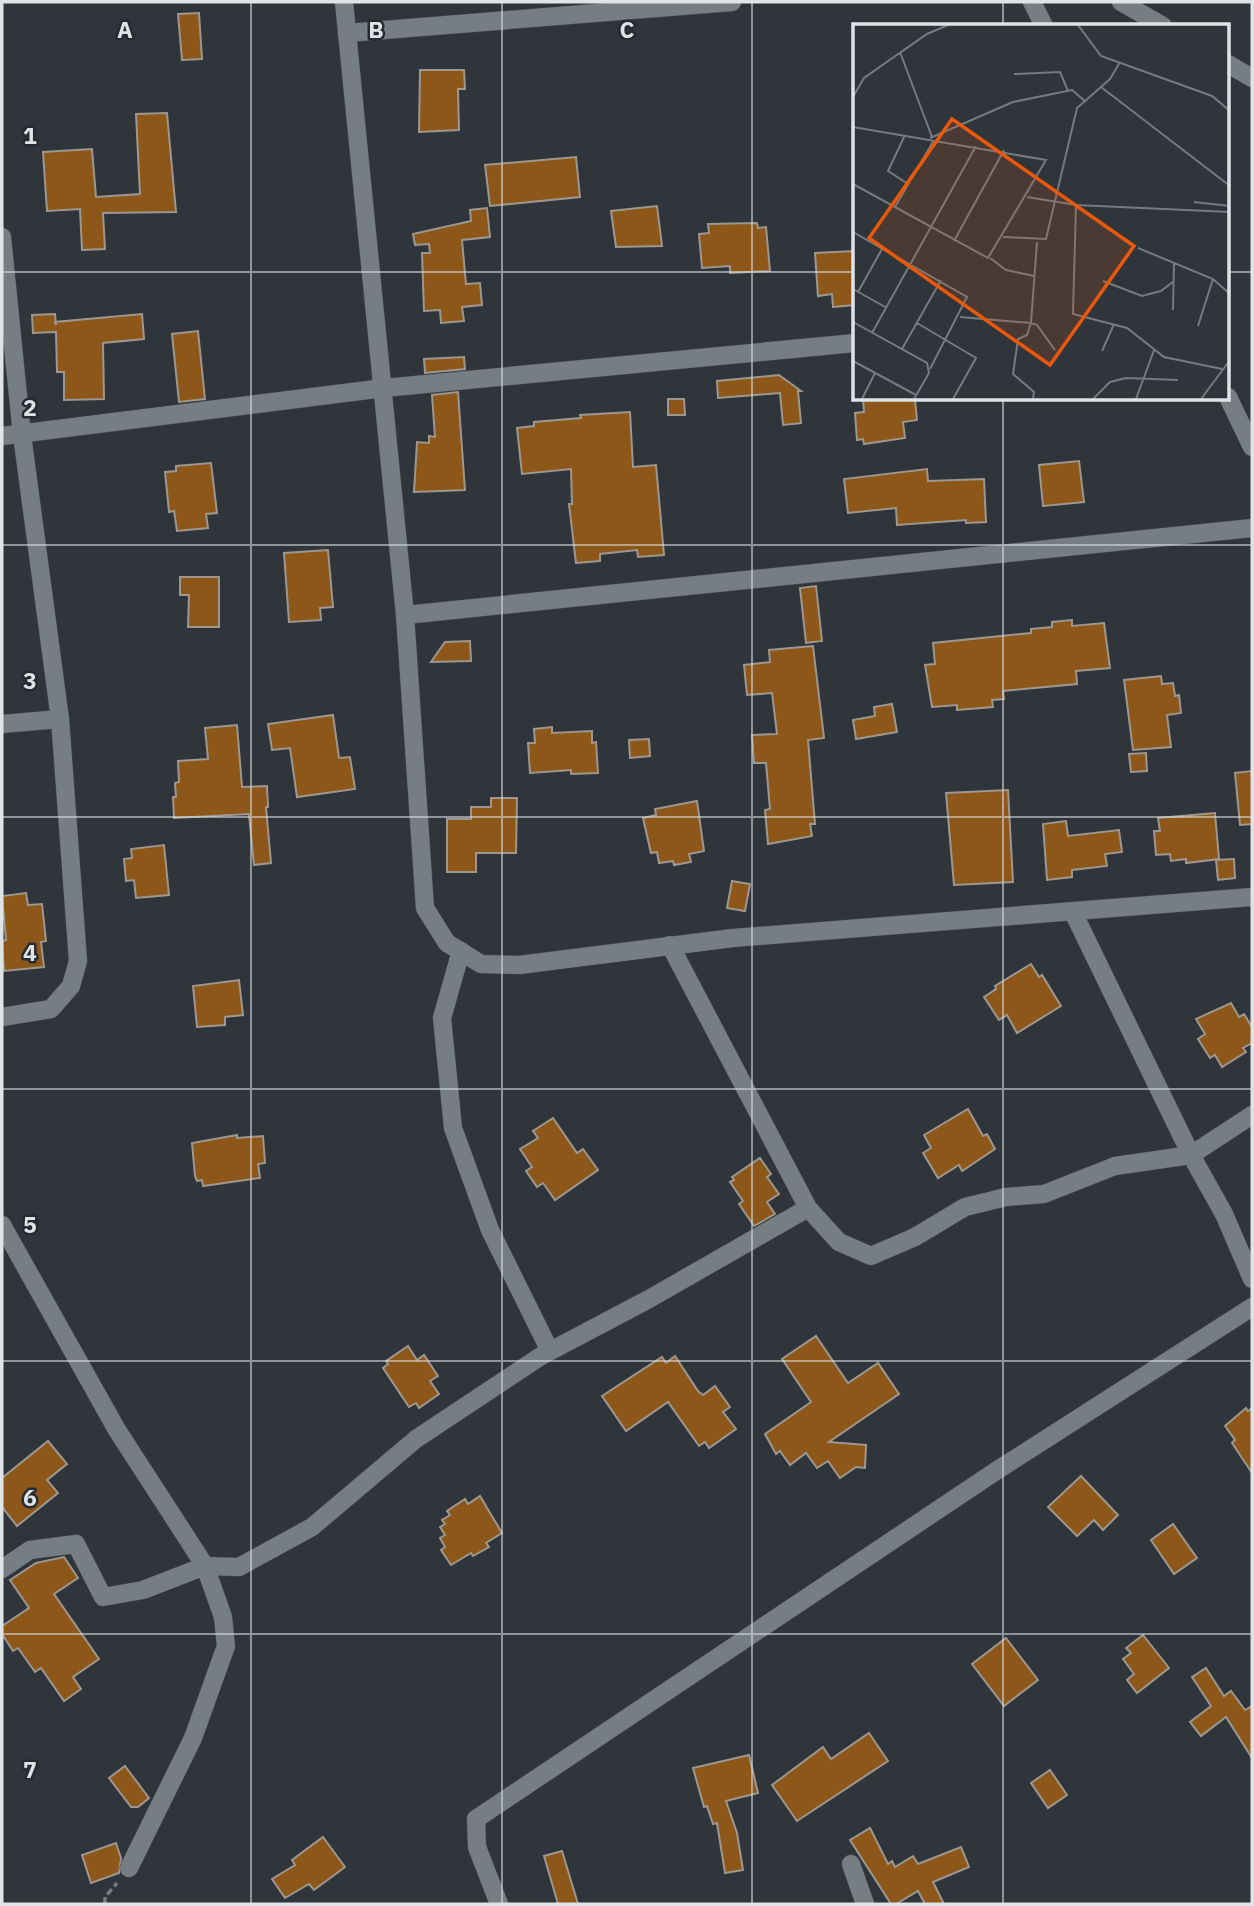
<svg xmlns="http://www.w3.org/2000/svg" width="1254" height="1906" font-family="'IBM Plex Sans',sans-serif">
	<rect width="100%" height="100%" fill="#2f353a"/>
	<g fill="#8c5718" stroke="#9e9790" stroke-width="2">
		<path d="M199 13 202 59 182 60 178 14Z"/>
		<path d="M420 70H464L465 89H458L459 130 419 132Z"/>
		<path d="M167 113 176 212 103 213 105 249 82 250 80 209 47 211 43 152 92 149 96 197 140 194 136 114Z"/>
		<path d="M576 157 580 197 490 206 485 165Z"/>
		<path d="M657 206 662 246 616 247 611 211Z"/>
		<path d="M487 208 490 237 462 240 466 284 480 283 482 305 462 307 464 321 441 323 440 310 424 311 422 253H430L429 244 415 245 413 234 471 221 470 210Z"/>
		<path d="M757 223 758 228 766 227 770 271 730 273V266L702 268 699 234 709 233 708 224Z"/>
		<path d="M855 251V305L833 307 832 294 818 296 815 253Z"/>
		<path d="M55 314 56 325 55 322 142 314 144 339 103 343 104 399 64 400V372H57L56 332 33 333 32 315Z"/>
		<path d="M198 331 205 399 179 402 172 334Z"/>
		<path d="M464 357 465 369 425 373 424 359Z"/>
		<path d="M779 375 801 391H798L801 423 783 425 780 393 718 398 717 381Z"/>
		<path d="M458 392 465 490 414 492 417 442 429 443V436L435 437 432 395Z"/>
		<path d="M668 399H684L685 415H668Z"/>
		<path d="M863 399H915L917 420 903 422 905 438 864 444 863 439 857 440 855 413 864 412Z"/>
		<path d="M630 412 633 467 656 465 664 555 638 557 637 550 600 554V561L576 563 569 504H572L571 469 522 474 517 428 534 426V422L581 418 580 415Z"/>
		<path d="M1079 461 1084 502 1043 506 1039 465Z"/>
		<path d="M211 463 217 513 206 514 208 528 177 531 174 511 169 512 165 472 176 471V466Z"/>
		<path d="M927 469 928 481 984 479 986 522 966 523V520L897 525 896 508 848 513 844 479Z"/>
		<path d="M328 550 333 607 320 608 321 620 289 622 284 553Z"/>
		<path d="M180 577H219V627H188L189 595H180Z"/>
		<path d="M816 586 822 641 806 643 800 588Z"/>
		<path d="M1072 620V626L1104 623 1110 668 1076 671 1077 684 1003 691 1004 699 992 700 993 707 957 710V705L932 707 925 665 935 664 933 643 1031 633V629L1052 627V622Z"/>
		<path d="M470 641 471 661 431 662 445 642Z"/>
		<path d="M813 646 824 738 808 740 815 824H810L812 836 768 844 765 810 770 809 766 763H754L752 735 777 734 772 693 747 695 744 665 770 662 769 650Z"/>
		<path d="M1161 676 1162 684 1173 683 1175 696 1179 695 1181 713 1167 715 1171 747 1133 750 1124 680Z"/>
		<path d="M892 704 897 732 856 739 853 720 875 716 874 707Z"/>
		<path d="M333 715 339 758 350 757 355 789 297 797 290 748 272 750 268 724Z"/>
		<path d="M237 725 242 787 267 786 268 807H266L271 863 254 865 249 814 174 818 173 797H176L175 783 179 782 178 761 208 759 205 728Z"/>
		<path d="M552 727V733L592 731V743L596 742 598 773 571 774V770L530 773 528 743H535L534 729Z"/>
		<path d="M649 739 650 756 630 758 629 740Z"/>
		<path d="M1146 753 1147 771 1131 772 1129 754Z"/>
		<path d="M1252 771V824L1240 825 1235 773Z"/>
		<path d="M1008 790 1013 882 954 885 946 793Z"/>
		<path d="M491 798H517L516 853H476V872H447V819H471V807H491Z"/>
		<path d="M697 801 704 851 689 854 691 862 674 865 673 861 659 863 657 852 651 853 643 818 656 815 655 809Z"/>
		<path d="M1215 813 1219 859 1186 863V859L1171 861 1170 854 1156 855 1154 831H1160L1158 818Z"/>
		<path d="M1066 821 1068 836 1119 830 1122 852 1105 854 1107 866 1072 870V877L1047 880 1043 824Z"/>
		<path d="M164 845 169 895 136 898 134 880 126 881 124 859 132 858 131 849Z"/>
		<path d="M1234 859 1235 878 1218 880 1216 860Z"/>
		<path d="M732 881 750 884 745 911 727 908Z"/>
		<path d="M26 893 28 905 42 904 46 941 41 942 44 967 4 971 2 941 6 940 2 896Z"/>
		<path d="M1031 964 1039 977 1042 975 1061 1006 1017 1033 1007 1015 999 1020 984 997 996 989 995 986Z"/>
		<path d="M239 980 243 1015 225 1017V1025L197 1027 193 986Z"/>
		<path d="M1231 1003 1239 1017 1244 1014 1252 1027V1043L1243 1048 1246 1052 1222 1067 1215 1055 1210 1058 1198 1039 1205 1034 1196 1019Z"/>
		<path d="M968 1109 983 1136 987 1134 995 1149 962 1171 959 1165 938 1178 923 1153 931 1148 924 1135Z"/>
		<path d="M553 1118 577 1153 583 1149 598 1170 555 1200 543 1183 537 1187 526 1171 532 1167 520 1149 538 1138 533 1131Z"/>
		<path d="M237 1135V1138L263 1136 265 1163 258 1164 260 1178 203 1186 202 1180 197 1181 195 1176 192 1143Z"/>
		<path d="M760 1158 771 1174 767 1177 779 1194 767 1202 775 1214 754 1226 739 1204 743 1201 730 1182 734 1180 732 1177Z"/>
		<path d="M816 1336 848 1383 878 1363 899 1394 829 1442 866 1445 865 1468 856 1467 840 1478 828 1461 817 1468 806 1453 790 1465 780 1451 776 1454 765 1434 811 1402 782 1359Z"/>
		<path d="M408 1346 417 1360 424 1355 438 1376 430 1381 439 1394 419 1408 416 1403 409 1407 383 1368 388 1364 386 1361Z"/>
		<path d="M675 1356 698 1391 703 1395 715 1386 730 1407 723 1412 736 1429 709 1448 705 1442 699 1446 668 1402 626 1431 602 1396 662 1357 666 1363Z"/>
		<path d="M1246 1408 1248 1411 1252 1408V1473L1232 1443 1235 1440 1225 1426Z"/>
		<path d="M48 1441 67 1464 47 1480 58 1493 17 1526 2 1507V1478Z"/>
		<path d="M1081 1476 1118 1515 1103 1530 1094 1520 1077 1536 1048 1507Z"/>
		<path d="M480 1496 502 1533 486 1543 489 1547 473 1556 471 1553 451 1565 441 1550 445 1547 440 1538 445 1535 440 1527 445 1524 442 1520 450 1515 447 1511 465 1499 468 1504Z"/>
		<path d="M1173 1524 1197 1558 1174 1574 1151 1540Z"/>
		<path d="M64 1557 78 1578 54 1594 99 1659 73 1677 81 1689 64 1701 41 1668 35 1672 18 1648 13 1651 2 1634V1626L29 1608 10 1580 36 1563Z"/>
		<path d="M1143 1635 1169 1668 1137 1693 1127 1680 1134 1674 1123 1659 1131 1653 1126 1648Z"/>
		<path d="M1006 1638 1038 1680 1004 1706 972 1664Z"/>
		<path d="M1206 1668 1224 1696 1231 1691 1245 1710 1252 1706V1758L1226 1717 1201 1736 1190 1722 1211 1706 1192 1677Z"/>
		<path d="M869 1733 888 1761 797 1821 772 1785 823 1747 831 1759Z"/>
		<path d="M749 1755 758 1793 726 1801 737 1833 743 1870 725 1873 717 1823 713 1824 707 1806 704 1807 693 1768Z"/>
		<path d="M125 1766 149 1798 138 1807H131L109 1778Z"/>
		<path d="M1050 1770 1067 1795 1048 1808 1031 1783Z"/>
		<path d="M870 1828 888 1864 892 1861 895 1867 913 1856 918 1864 961 1847 969 1867 933 1882 944 1904H925L918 1891 896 1904H891L850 1840Z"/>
		<path d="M323 1837 345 1867 314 1890 309 1884 285 1898 272 1879 295 1865 292 1860Z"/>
		<path d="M116 1843 121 1858 119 1873 91 1883 82 1855Z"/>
		<path d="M562 1851 578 1904H558L544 1856Z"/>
	</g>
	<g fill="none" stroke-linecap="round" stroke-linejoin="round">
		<defs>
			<g id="minor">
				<path d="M344 2 405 615 425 908 447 943 481 964 519 965 733 938 1252 897"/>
				<path d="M1032 2 1044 26"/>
				<path d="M1121 2 1163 26"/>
				<path d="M347 33 732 2"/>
				<path d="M1228 64 1252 78"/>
				<path d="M2 237 22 435 60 719 78 961 71 986 51 1009 2 1017"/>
				<path d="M1228 397 1252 447"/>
				<path d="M2 436 384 388 855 343"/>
				<path d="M405 615 1252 528"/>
				<path d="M2 724 60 719"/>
				<path d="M1073 912 1191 1155 1224 1214 1252 1279"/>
				<path d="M670 945 808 1208 839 1242 871 1256 915 1237 965 1207 1006 1197 1044 1194 1115 1166 1191 1155 1252 1115"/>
				<path d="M461 951 442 1018 453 1128 490 1230 550 1351"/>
				<path d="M2 1225 117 1430 205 1566 239 1567 312 1527 416 1439 541 1356 649 1299 808 1208"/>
				<path d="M2 1569 30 1550 76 1544 103 1597 143 1590 205 1566 223 1617 226 1646 193 1738 129 1868"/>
				<path d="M851 1864 865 1904"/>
				<path d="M499 1904 477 1847 476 1819 996 1471 1252 1307"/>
			</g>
		</defs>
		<use href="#minor" stroke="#4b5155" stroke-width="19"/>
		<path stroke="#767b80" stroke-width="3.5" stroke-dasharray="7 3.5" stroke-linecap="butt" d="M105 1904V1897L117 1883"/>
		<use href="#minor" stroke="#767e84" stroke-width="18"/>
	</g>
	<path fill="none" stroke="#dfe4e7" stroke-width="2" stroke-opacity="0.55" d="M251 2V1904M502 2V1904M752 2V1904M1003 2V26M2 272H855M1228 272H1252M1003 399V1904M2 545H1252M2 817H1252M2 1089H1252M2 1361H1252M2 1634H1252"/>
	<g transform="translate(853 24)">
		<rect width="376" height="376" fill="#2f353a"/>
		<path fill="none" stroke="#757b7f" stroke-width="2" d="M225 1 248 32 359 72 377 87M47 28 79 113M161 50 207 48 215 67M248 63 377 162M0 73 11 54 74 10 95 1M0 103 193 136 135 234 0 160M52 111 35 147 55 160M77 114 160 78 219 66 233 78M174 173 223 181 377 188M341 178 377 182M223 181 220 290 274 304 311 333 369 345M42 183 81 116M0 208 114 273 77 345M150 213 193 215 224 84 257 55 267 38M101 217 151 126M285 224 360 255 377 270M137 234 153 246 181 252M250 257 289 272 308 267 321 257M0 265 34 284M5 268 29 225M320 286 321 238M107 293 178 299 184 218M0 298 74 339 76 349 61 375M64 299 123 334 100 375M345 302 360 255M19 309 123 122M49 325 88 256M249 327 261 300M0 337 63 371M9 375 22 349M180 375 181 368 160 350 165 315 174 311 178 299 184 301 202 326M240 375 257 358 273 354 325 356M283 375 301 326M348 375 377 336"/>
		<path fill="#e8590c" fill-opacity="0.15" stroke="#e8590c" stroke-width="3.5" d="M99 95 281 222 197 341 16 214Z"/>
		<rect width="376" height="376" fill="none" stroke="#dfe4e7" stroke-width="3.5"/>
	</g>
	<g font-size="23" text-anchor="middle" font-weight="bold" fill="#dfe4e7" stroke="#252b30" stroke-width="5" stroke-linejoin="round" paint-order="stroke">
		<text x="125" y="38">A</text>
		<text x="376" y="38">B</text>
		<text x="627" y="38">C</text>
		<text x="30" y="144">1</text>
		<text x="30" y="416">2</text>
		<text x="30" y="689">3</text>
		<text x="30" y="961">4</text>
		<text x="30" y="1233">5</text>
		<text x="30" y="1506">6</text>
		<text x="30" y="1778">7</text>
	</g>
	<rect width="1254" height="1906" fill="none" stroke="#dfe4e7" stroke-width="7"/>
</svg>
